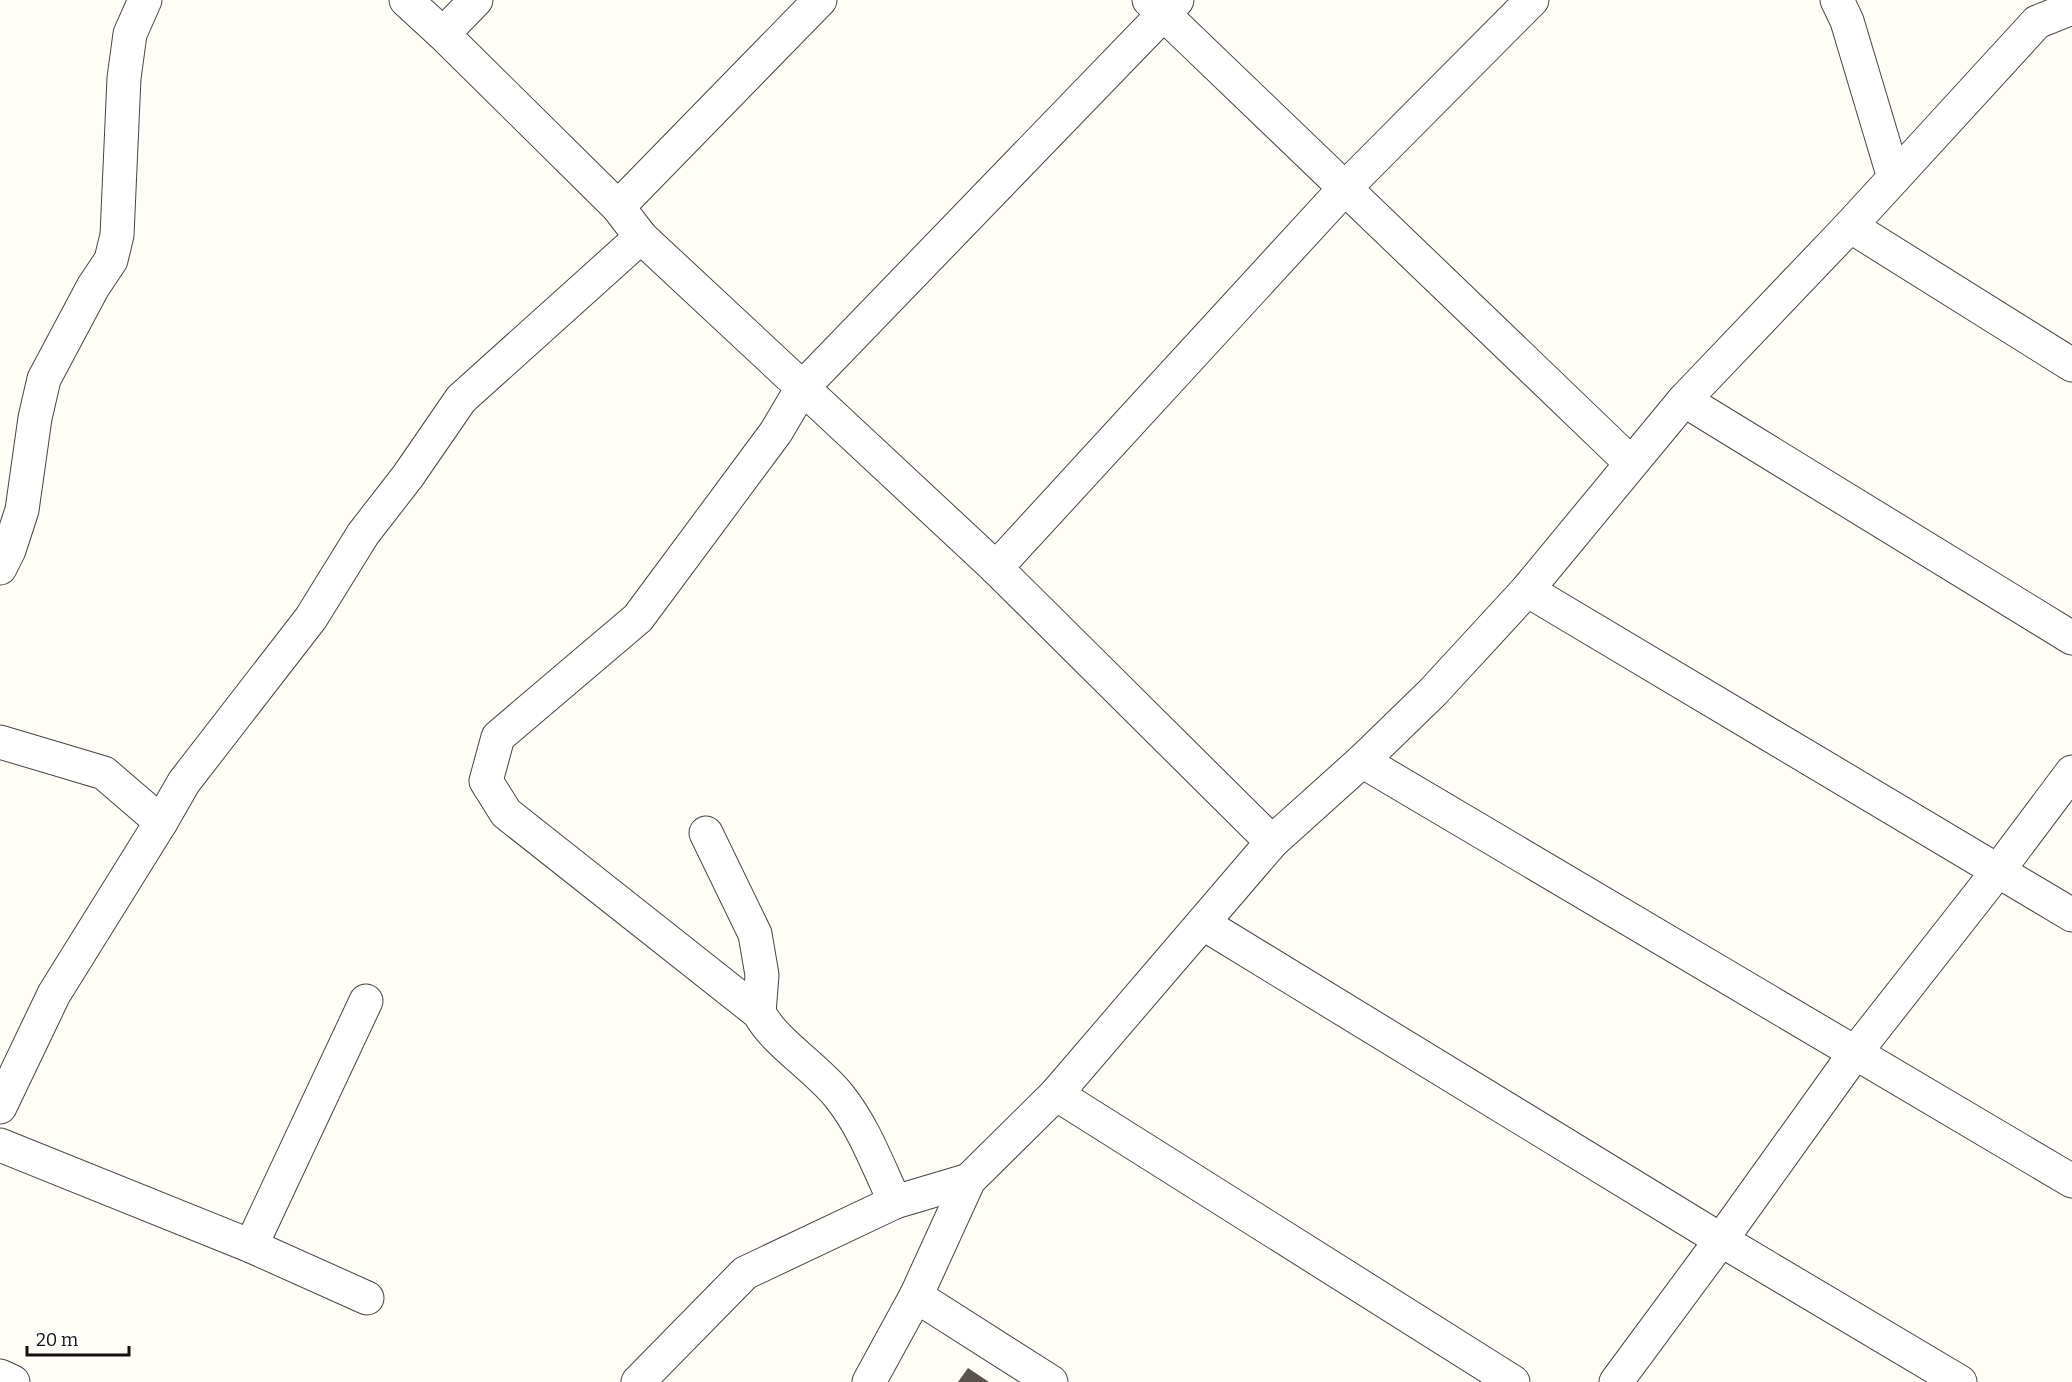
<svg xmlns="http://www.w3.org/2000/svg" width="2072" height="1382" font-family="Bitter,serif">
	<rect width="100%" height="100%" fill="#fffdf5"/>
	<path fill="#5a524d" d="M968 1368 989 1382H958Z"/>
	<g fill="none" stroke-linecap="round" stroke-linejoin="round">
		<defs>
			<g id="street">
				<path d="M406 0 443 34 618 207 641 237 996 568 1272 842"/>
				<path d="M1149 0 1631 463"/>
				<path d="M1837 0 1847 21 1894 178"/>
				<path d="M443 34 476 0"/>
				<path d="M618 207 820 0"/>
				<path d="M1850 226 2072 365"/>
				<path d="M1684 400 2072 638"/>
				<path d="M0 568 9 550 22 510 35 418 44 379 93 287 111 260 117 235 124 78 130 34 145 0"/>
				<path d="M996 568 1345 188 1532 0"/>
				<path d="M1527 590 2072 915"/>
				<path d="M0 742 104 773 161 822 184 782 311 618 363 534 408 476 461 399 641 237"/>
				<path d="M1362 761 2072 1181"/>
				<path d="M706 833 755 934 762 975 759 1013"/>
				<path d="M1204 924 1721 1240 1960 1382"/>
				<path d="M1056 1094 1513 1382"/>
				<path d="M0 1107 54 994 161 822"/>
				<path d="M0 1145 251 1246 367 1298"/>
				<path d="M895 1202C878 1166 864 1127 839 1096 816 1067 776 1044 759 1013L506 813 486 781 498 737 638 618 776 432 802 388 1177 0"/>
				<path d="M251 1246 366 1001"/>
				<path d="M916 1296 1051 1382"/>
				<path d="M0 1376 13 1382"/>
				<path d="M638 1382 745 1273 895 1202 969 1180"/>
				<path d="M869 1382 916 1296 969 1180 1056 1094 1272 842 1362 761 1433 692 1527 590 1684 400 1850 226 2037 22 2072 8"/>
				<path d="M1616 1382 1721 1240 1855 1053 1997 872 2072 772"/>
			</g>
		</defs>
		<use href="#street" stroke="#444" stroke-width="35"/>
		<use href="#street" stroke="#fff" stroke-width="33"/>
	</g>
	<path d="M27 1346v9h102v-9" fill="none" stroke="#111111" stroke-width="3"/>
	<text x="36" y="1346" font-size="18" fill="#111111" stroke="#ffffff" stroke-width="4.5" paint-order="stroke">20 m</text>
</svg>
